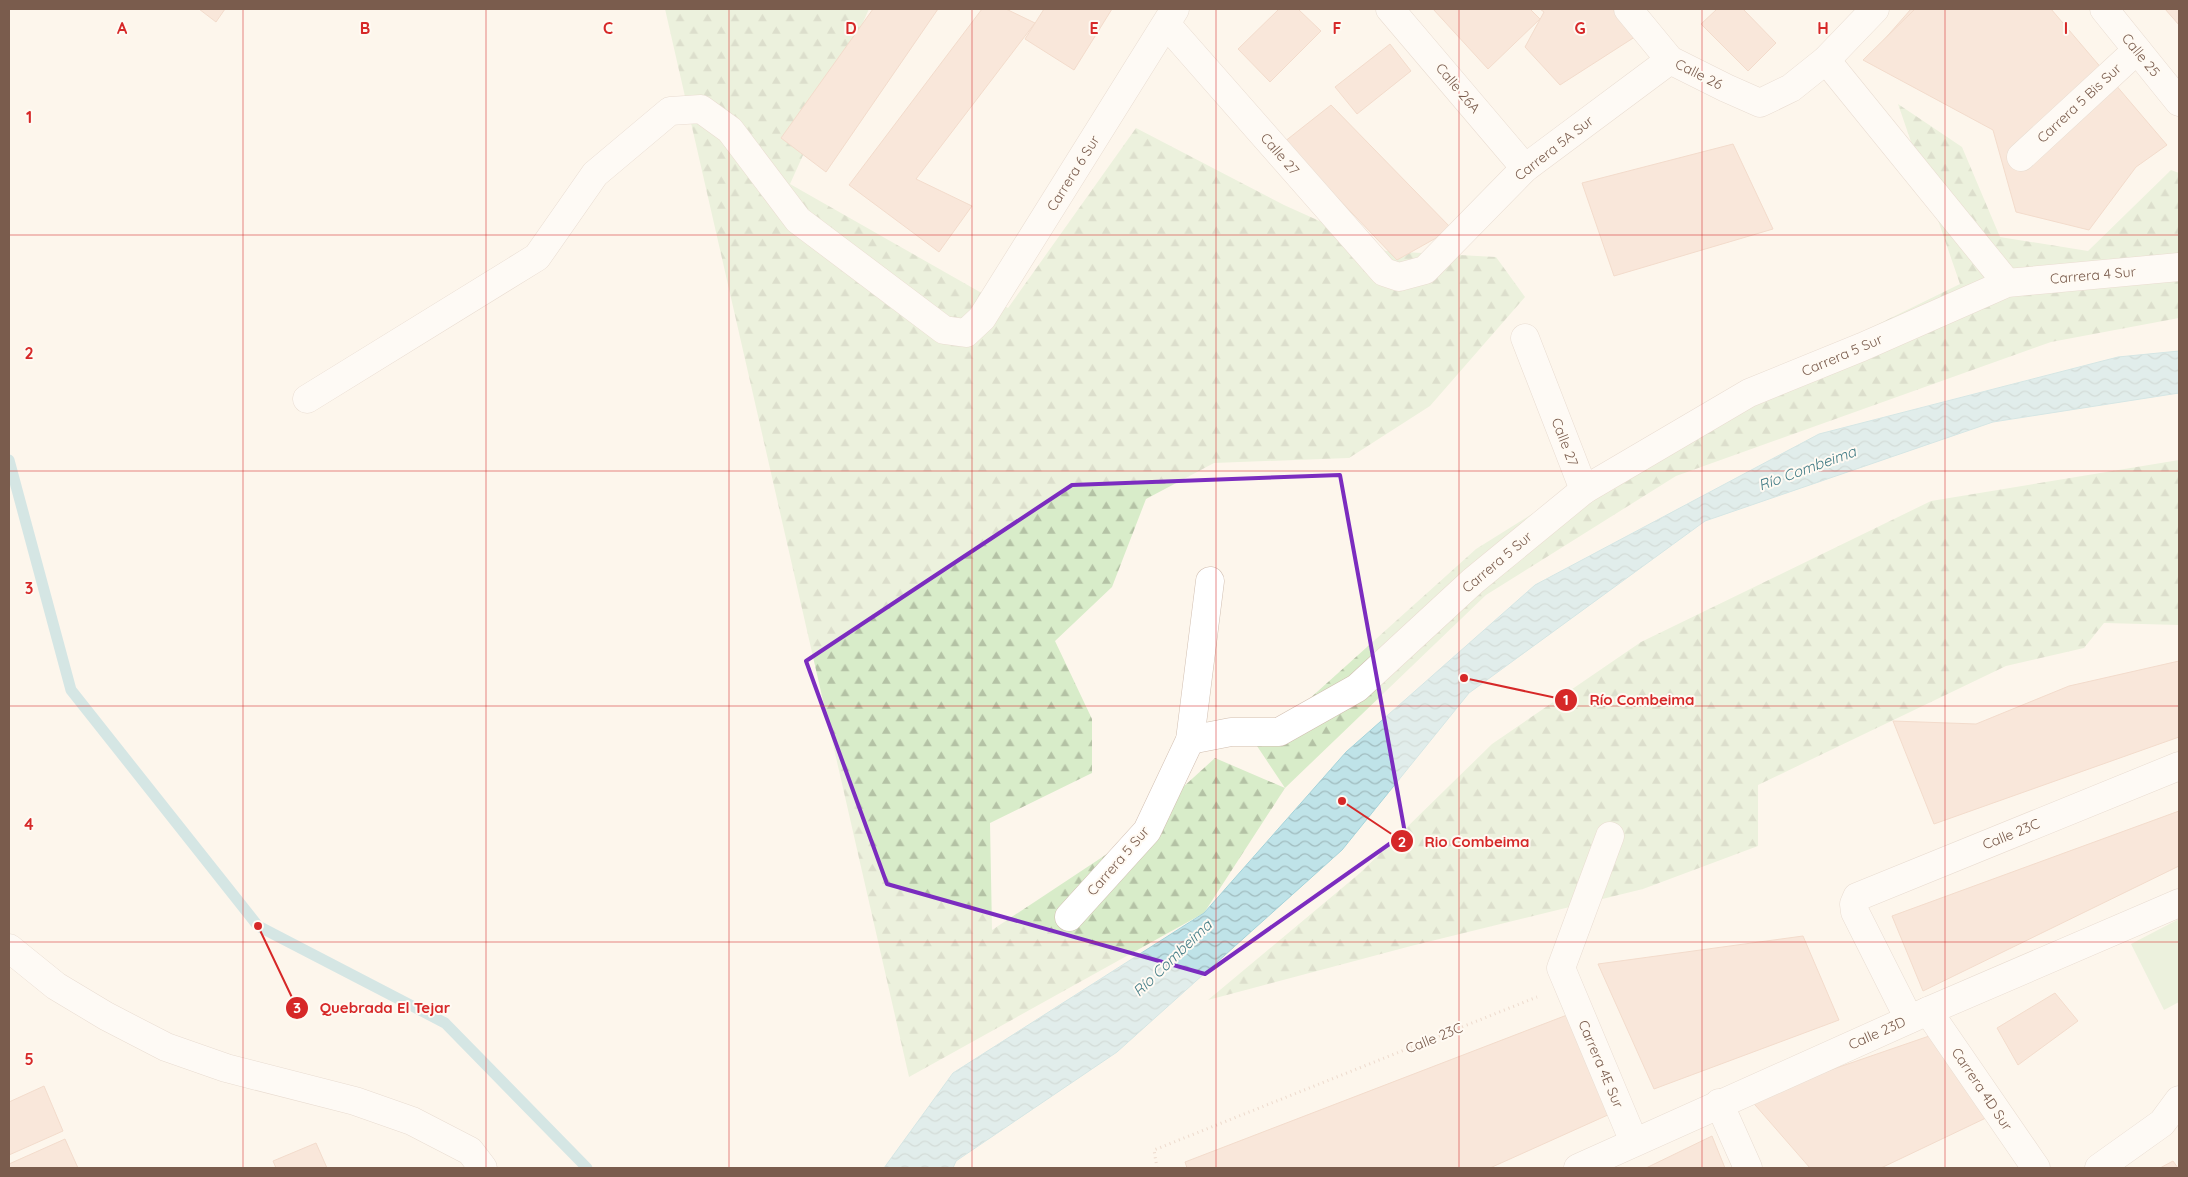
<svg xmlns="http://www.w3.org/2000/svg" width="2188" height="1177" font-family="Quicksand,sans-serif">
	<defs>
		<pattern id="forest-firs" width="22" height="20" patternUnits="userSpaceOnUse" patternTransform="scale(1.25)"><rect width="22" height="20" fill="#d8ecc9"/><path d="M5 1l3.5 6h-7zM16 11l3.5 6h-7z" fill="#b4c2a5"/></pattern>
		<pattern id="water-waves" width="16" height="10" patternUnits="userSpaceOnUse" patternTransform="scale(1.25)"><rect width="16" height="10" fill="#bfe3e8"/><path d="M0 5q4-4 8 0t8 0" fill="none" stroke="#a0bbbe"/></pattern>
	</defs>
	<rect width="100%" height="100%" fill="#fdf6ec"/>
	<path fill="#d8ecc9" d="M2179 919V1002L2164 1010 2131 944Z"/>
	<g fill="url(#forest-firs)">
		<path d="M665 9H869L790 184 1008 308 1136 128 1284 205 1386 251 1496 257 1525 297 1430 406 1349 458 1214 463 1146 499 1112 587 1055 641 1092 719V773L990 823 992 930 1116 848 1215 758 1285 788 1257 746 1476 549 1683 420 1960 284 1898 104 1962 147 2000 237 2088 251 2171 170 2179 173V318L2051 342 1676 476 1486 595 1285 788 1204 913 909 1077Z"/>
		<path d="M2179 460V625L2104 623 2084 648 2006 666 1758 785V846L1643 889 1411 946 1208 1000 1360 873 1492 744 1641 642 1931 501Z"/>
	</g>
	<path fill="url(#water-waves)" stroke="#a5d3da" d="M2179 351V393L1993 422 1705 521 1469 693 1342 850 1117 1052 956 1161 953 1168H884L953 1073 1204 913 1346 752 1535 585 1819 434 2118 357Z"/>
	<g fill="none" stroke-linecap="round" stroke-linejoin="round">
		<path stroke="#a5d3da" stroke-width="11" d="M9 460 71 690 258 926 445 1023 587 1168"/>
	</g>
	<g fill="#f3d5c3" stroke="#e6bba3">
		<path d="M199 9H225L216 22Z"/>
		<path d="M873 9H938L826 172 781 138Z"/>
		<path d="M982 9H1006L1035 23 916 179 972 206 939 252 849 185Z"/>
		<path d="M1044 9H1112L1074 70 1025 39Z"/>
		<path d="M1279 9H1298L1321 31 1270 82 1238 49Z"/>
		<path d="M1433 9H1530L1540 19 1488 69Z"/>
		<path d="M1540 9H1619L1641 33 1560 85 1525 47 1544 12Z"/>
		<path d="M1717 9H1743L1776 43 1748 71 1701 24Z"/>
		<path d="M1911 9H1914L1975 63 1946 96 1883 41Z"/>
		<path d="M1915 9H2051L2167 145 2136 167 2089 230 2016 212 1993 130 1863 60Z"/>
		<path d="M2165 9H2179V25Z"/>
		<path d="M1390 44 1411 71 1357 114 1335 87Z"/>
		<path d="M1331 105 1452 229 1397 260 1284 142Z"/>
		<path d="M1733 144 1773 229 1614 276 1582 183Z"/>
		<path d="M2179 661V737L1934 824 1893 721 1976 724 2069 686Z"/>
		<path d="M2179 811V866L1923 991 1892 916Z"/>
		<path d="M1803 936 1839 1020 1654 1089 1598 964Z"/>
		<path d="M2055 993 2078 1021 2018 1065 1997 1028Z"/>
		<path d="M1567 1015 1610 1114 1490 1168H1187L1185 1162Z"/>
		<path d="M1935 1034 1988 1117 1881 1168H1810L1749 1098Z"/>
		<path d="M44 1086 63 1131 9 1155V1102Z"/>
		<path d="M1712 1136 1725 1168H1646Z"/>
		<path d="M65 1139 78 1168H9V1164Z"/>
		<path d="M316 1143 327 1168H276L273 1161Z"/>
		<path d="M2173 1161 2178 1168H2160Z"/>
	</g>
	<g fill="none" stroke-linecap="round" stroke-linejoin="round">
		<defs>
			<g id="minor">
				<path d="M1390 9 1525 168"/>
				<path d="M1628 9 1670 60 1726 88 1760 103 1791 88 1826 60 1875 9"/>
				<path d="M2104 9 2179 102"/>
				<path d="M1167 25 1384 272 1399 277 1425 270 1525 168 1670 60"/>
				<path d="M1826 60 2007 283"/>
				<path d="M2021 157 2137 50"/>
				<path d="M1525 338 1584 490"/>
				<path d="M307 399 537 257 595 174 670 111 701 109 730 130 798 220 944 330 966 333 982 318 1175 9"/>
				<path d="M1190 740 1231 732H1279L1357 688 1473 581 1584 490 1749 393 1862 347 2007 283 2179 267"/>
				<path d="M1610 836 1561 968 1634 1142"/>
				<path d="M1069 917 1147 831 1190 740 1210 581"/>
				<path d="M9 948 56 986 106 1016 166 1047 226 1068 355 1101 412 1121 470 1151 483 1168"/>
				<path d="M1928 1011 2036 1168"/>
				<path d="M1909 1019 1855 912 1854 904 1857 897 2179 766"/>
				<path d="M1719 1103 1748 1168"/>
				<path d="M1578 1168 1928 1011 2179 903"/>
				<path d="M2099 1168 2162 1123 2179 1100"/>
			</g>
		</defs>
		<use href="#minor" stroke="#d1beb0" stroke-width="29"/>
		<path stroke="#d9b8a5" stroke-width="3" stroke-dasharray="1 4" stroke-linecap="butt" d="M1157 1168 1154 1150 1537 997"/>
		<use href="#minor" stroke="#fff" stroke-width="28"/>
	</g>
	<path d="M0 0H2188V1177H0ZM1340 475 1405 833 1205 974 887 884 806 661 1072 485Z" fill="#fdf6ec" fill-opacity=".55" fill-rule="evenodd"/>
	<path fill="none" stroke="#7b2cbf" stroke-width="4" stroke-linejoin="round" d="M1340 475 1405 833 1205 974 887 884 806 661 1072 485Z"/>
	<path fill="none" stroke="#d62828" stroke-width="1" stroke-opacity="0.55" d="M243 9V1168M486 9V1168M729 9V1168M972 9V1168M1216 9V1168M1459 9V1168M1702 9V1168M1945 9V1168M9 235H2179M9 471H2179M9 706H2179M9 942H2179"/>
	<g text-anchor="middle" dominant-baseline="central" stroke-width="4" stroke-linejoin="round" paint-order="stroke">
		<g font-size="14" fill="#7a5c4d" stroke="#fffaf3">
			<text transform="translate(2141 55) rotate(51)">Calle 25</text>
			<text transform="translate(1699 74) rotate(27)">Calle 26</text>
			<text transform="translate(1458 88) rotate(50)">Calle 26A</text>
			<text transform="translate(2079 103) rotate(-43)">Carrera 5 Bis Sur</text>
			<text transform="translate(1554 148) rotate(-38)">Carrera 5A Sur</text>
			<text transform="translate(1280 154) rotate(49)">Calle 27</text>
			<text transform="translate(1073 173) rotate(-58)">Carrera 6 Sur</text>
			<text transform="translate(2093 275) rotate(-5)">Carrera 4 Sur</text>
			<text transform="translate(1842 355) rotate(-23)">Carrera 5 Sur</text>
			<text transform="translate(1565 442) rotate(69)">Calle 27</text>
			<text transform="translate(1497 562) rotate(-40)">Carrera 5 Sur</text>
			<text transform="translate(2011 834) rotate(-22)">Calle 23C</text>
			<text transform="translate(1118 861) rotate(-49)">Carrera 5 Sur</text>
			<text transform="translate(1877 1033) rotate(-24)">Calle 23D</text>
			<text transform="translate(1434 1038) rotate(-22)">Calle 23C</text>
			<text transform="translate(1601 1064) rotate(67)">Carrera 4E Sur</text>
			<text transform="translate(1982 1089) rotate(56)">Carrera 4D Sur</text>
		</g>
		<g font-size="15" font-style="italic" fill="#437c86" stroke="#fffaf3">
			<text transform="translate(1807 468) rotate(-20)">Río Combeima</text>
			<text transform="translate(1172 958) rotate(-44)">Río Combeima</text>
		</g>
	</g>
	<g font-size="16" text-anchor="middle" font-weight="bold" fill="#d62828" stroke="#fffaf3" stroke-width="4" stroke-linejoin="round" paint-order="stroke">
		<text x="122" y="34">A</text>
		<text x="365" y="34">B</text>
		<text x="608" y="34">C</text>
		<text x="851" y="34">D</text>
		<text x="1094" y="34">E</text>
		<text x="1337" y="34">F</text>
		<text x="1580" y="34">G</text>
		<text x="1823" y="34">H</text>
		<text x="2066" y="34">I</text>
		<text x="29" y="123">1</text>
		<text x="29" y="359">2</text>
		<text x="29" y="594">3</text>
		<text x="29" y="830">4</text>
		<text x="29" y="1065">5</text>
	</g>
	<path fill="none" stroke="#d62828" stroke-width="2" d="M1464 678L1566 700M1342 801L1402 841M258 926L297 1008"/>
	<g fill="#d62828" stroke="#fffaf3" stroke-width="2">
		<circle cx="1464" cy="678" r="5"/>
		<circle cx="1342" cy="801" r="5"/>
		<circle cx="258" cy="926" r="5"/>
		<circle cx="1566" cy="700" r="12"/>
		<circle cx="1402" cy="841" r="12"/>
		<circle cx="297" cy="1008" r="12"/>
	</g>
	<g font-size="15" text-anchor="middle" font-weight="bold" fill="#fff">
		<text x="1566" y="705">1</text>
		<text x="1402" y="847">2</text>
		<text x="297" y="1013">3</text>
	</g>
	<g font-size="15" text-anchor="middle" font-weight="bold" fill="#d62828" stroke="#fffaf3" stroke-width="4" stroke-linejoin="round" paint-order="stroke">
		<text x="1642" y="705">Río Combeima</text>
		<text x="1477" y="847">Rio Combeima</text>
		<text x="385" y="1013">Quebrada El Tejar</text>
	</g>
	<rect width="2188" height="1177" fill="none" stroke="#7a5c4d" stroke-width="20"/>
</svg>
